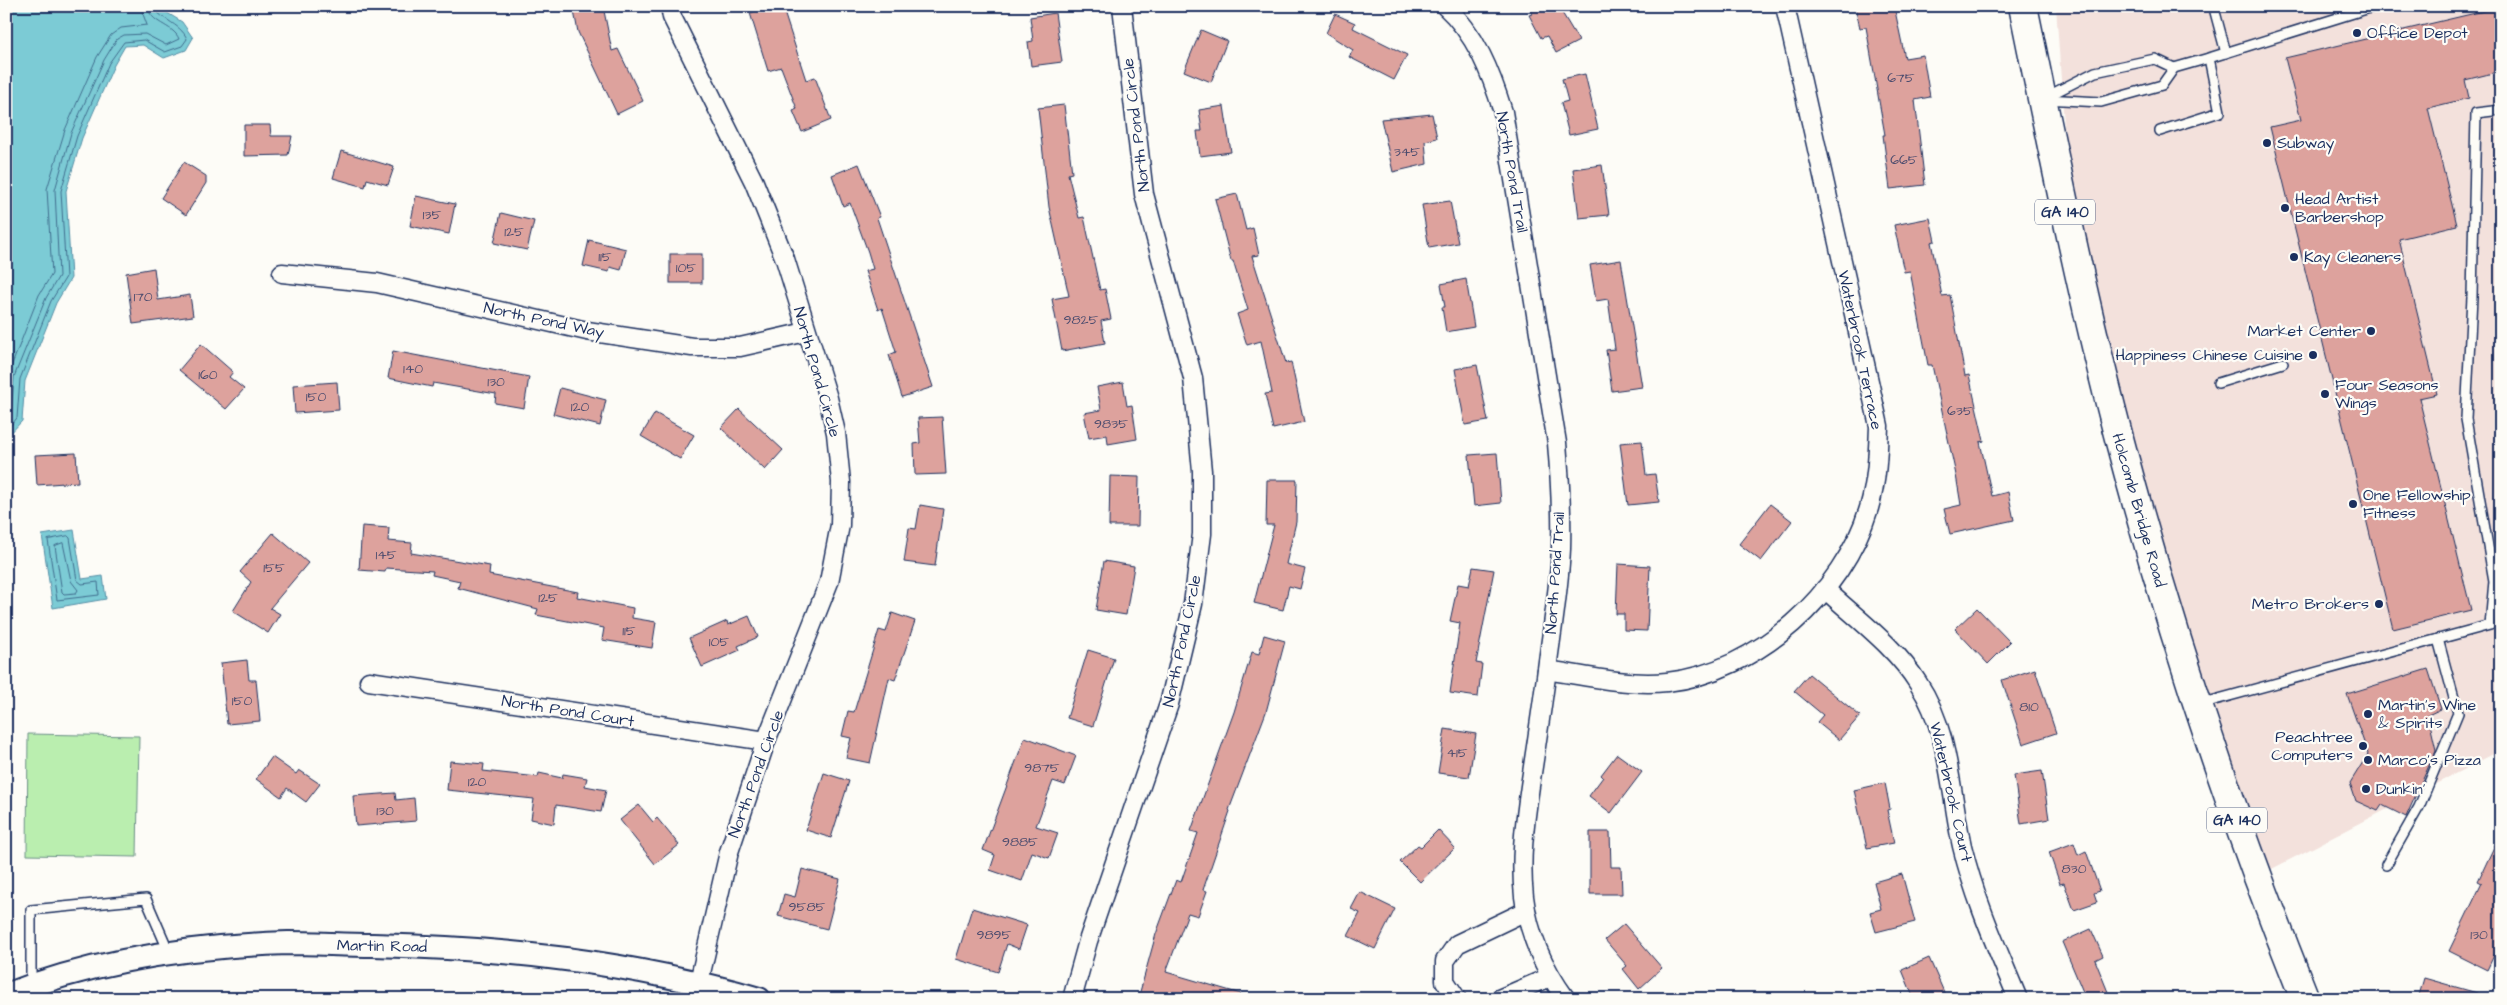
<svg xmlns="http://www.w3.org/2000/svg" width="2507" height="1005" font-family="'Architects Daughter',sans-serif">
	<rect width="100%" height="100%" fill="#fdfcf7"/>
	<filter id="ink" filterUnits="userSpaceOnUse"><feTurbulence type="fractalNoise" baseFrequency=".02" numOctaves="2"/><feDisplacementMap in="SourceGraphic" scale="10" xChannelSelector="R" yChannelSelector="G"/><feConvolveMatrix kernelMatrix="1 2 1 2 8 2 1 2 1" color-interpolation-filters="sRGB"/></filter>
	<g filter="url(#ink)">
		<path fill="#f3e1dc" d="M2056 6H2501V750L2262 874 2186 712 2073 258Z"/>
		<path fill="#baeeaf" stroke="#6a8e86" d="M28 734 139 736 137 857 27 855Z"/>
		<g fill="#7bcbd5" stroke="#558da5">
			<path d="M6 6H156L182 22 193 38 186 50 164 58 143 45 125 46 114 65 82 138 66 191 71 278 56 303 25 381 22 421 7 437Z"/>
			<path d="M74 530 82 579 103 576 106 599 53 608 42 535Z"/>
		</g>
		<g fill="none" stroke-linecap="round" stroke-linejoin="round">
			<g stroke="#416d8e" stroke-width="1">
				<path d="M6 380 39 295 52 274 47 189 65 130 97 57 111 35 121 28 147 25 140 6"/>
				<path d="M6 421 11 415 14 377 46 298 59 276 55 190 71 133 104 60 117 39 124 35 145 34 166 45 179 39C173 24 149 24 148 6"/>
				<path d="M6 431 17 418 20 379 51 301 66 277 61 191 77 136 109 63 124 42 144 40 165 52 182 46 187 39C181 23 156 18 154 6"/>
				<path d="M68 536 70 538 77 580 82 584 98 582 99 595 57 600 48 540Z"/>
				<path d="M63 543 71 581 78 590 76 593 64 594 62 592 55 546Z"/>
			</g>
		</g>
		<g fill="#dda29d" stroke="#1b2f5e">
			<path d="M573 6H603L612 51 618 49 643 101 617 114 578 32Z"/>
			<path d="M771 6H782L806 80 815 77 831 120 802 132 793 111 797 109 781 67 768 71 750 13Z"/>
			<path d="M1528 6H1558L1579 41 1556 53 1547 36 1541 38 1529 15 1532 14Z"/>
			<path d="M1855 6H1894L1905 58 1923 55 1930 97 1915 100 1925 185 1890 189 1883 135H1885L1866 27 1860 28Z"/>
			<path d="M2501 7V71L2465 80 2469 98 2428 108 2457 225 2399 239 2437 394 2419 398 2471 610 2393 629 2270 127 2301 120 2285 58Z"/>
			<path d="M1055 13 1062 62 1031 66 1028 42 1033 41 1030 17Z"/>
			<path d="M1335 14 1355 23 1353 28 1407 55 1394 80 1349 57 1353 50 1326 33Z"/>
			<path d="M1201 30 1227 41 1211 82 1184 71Z"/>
			<path d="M1585 74 1598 129 1569 135 1561 103 1568 101 1562 79Z"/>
			<path d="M1064 105 1072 173 1068 174 1079 218 1084 217 1100 290 1105 289 1111 319 1101 321 1105 343 1062 351 1052 299 1069 296 1049 207 1038 108Z"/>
			<path d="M1224 106 1231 152 1200 156 1197 131H1202L1199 110Z"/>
			<path d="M1432 114 1437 138 1425 141 1427 164 1393 172 1381 119Z"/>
			<path d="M244 125H270L271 136H292L288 155 244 156Z"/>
			<path d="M341 151 394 167 388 185 367 179 365 187 333 178Z"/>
			<path d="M184 162 206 176V183L186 215 161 198Z"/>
			<path d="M859 164 880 217 877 218 933 387 902 397 889 355 896 352 882 308 878 310 865 271 873 269 868 252 850 203 843 206 832 175Z"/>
			<path d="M1602 165 1609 215 1579 218 1573 169Z"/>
			<path d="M1237 194 1246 230 1253 228 1259 255 1252 256 1286 363 1291 362 1304 422 1273 429 1265 394 1272 393 1261 341 1247 345 1237 314 1248 310 1233 261H1231L1215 199Z"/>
			<path d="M416 196 455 204 449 234 410 226Z"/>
			<path d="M1450 201 1458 243 1429 248 1422 205Z"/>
			<path d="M501 213 534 221 527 250 494 243Z"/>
			<path d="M1930 218 1935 241 1931 242 1942 296 1950 295 1965 376 1969 375 1984 441 1980 442 1992 496 2008 492 2014 520 1950 534 1944 509 1961 505 1956 475 1932 365H1928L1910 271 1904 272 1894 225Z"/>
			<path d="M589 240 626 249 621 270 610 267 609 272 583 266Z"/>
			<rect x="670" y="254" width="32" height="29"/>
			<path d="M1621 260 1642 387 1612 391 1606 350 1615 349 1608 299 1596 301 1590 265Z"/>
			<path d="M154 268 158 300 190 295 193 316 133 324 126 273Z"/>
			<path d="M1466 279 1474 327 1446 332 1442 307H1445L1441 284Z"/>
			<path d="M201 344 233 372 229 377 244 389 226 409 179 370Z"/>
			<path d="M393 351 529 377 524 408 495 403 496 394 433 383 432 387 388 378Z"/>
			<path d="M1477 365 1488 421 1465 425 1455 369Z"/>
			<path d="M337 382 339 410 295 413 293 385Z"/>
			<path d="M1123 382 1127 406 1132 405 1137 439 1108 444 1107 435 1089 438 1084 413 1101 410 1097 387Z"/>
			<path d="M560 388 606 400 600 426 553 414Z"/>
			<path d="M739 409 783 450 765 470 721 428Z"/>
			<path d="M655 413 694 435 680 459 641 436Z"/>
			<path d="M942 417 946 474 915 475 914 444 920 443 918 418Z"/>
			<path d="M1642 441 1646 475 1655 474 1659 502 1628 505 1620 443Z"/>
			<path d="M76 453 78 482 37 485 35 455Z"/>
			<path d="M1497 453 1501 503 1474 506 1469 455Z"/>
			<path d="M1110 476 1139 477 1138 526H1109Z"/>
			<path d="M1267 480H1297L1296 522 1286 564 1305 569 1300 589 1289 586 1283 610 1254 603 1274 525H1266Z"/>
			<path d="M1770 504 1792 521 1761 561 1739 544Z"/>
			<path d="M920 505 943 509 935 566 904 562 909 528 916 529Z"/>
			<path d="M362 526 389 528 388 541 412 543 411 553 490 566 489 575 578 592 577 597 633 608 632 618 656 622 652 648 602 640 604 628 536 615 538 609 458 588 460 581 432 575 433 571 386 568 385 572 359 570Z"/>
			<path d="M273 533 308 563 270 608 280 614 268 633 233 611 251 582 240 572Z"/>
			<path d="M1104 561 1134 566 1126 615 1096 610Z"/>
			<path d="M1618 564 1650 566 1647 631 1624 630V614H1616Z"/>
			<path d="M1473 567 1494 570 1476 663 1482 664 1478 697 1450 693 1460 623 1450 621 1458 584 1469 586Z"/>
			<path d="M1977 608 2010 642 1988 664 1955 629Z"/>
			<path d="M892 613 915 621 895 680 889 678 870 763 846 758 851 738 842 736 848 711 854 712 879 630 886 632Z"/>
			<path d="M749 616 758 637 738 646 740 650 702 667 689 638 727 621 728 625Z"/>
			<path d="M1264 635 1285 641 1266 712 1229 810 1230 811 1203 890 1207 891 1198 916 1188 913 1166 972 1241 994 1240 999H1138L1156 934 1176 880 1181 882 1198 833 1191 831 1234 712 1252 652 1259 654Z"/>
			<path d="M1088 650 1114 658 1093 726 1067 718Z"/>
			<path d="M247 660 249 680H256L260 721 227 724 221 663Z"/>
			<path d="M2035 669 2056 733 2023 744 2002 680Z"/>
			<path d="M2428 669 2441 709 2428 715 2436 750 2406 817 2382 805 2378 811 2356 801 2350 783 2368 754 2347 694Z"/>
			<path d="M1809 674 1860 716 1839 740 1817 722 1823 715 1794 691Z"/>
			<path d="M1445 729 1476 734 1469 777 1438 773Z"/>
			<path d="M1025 737 1076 756 1065 785 1053 781 1036 826 1058 833 1049 858 1032 852 1022 881 990 870 995 855 983 850Z"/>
			<path d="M1617 754 1642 772 1611 813 1589 796 1603 777 1601 775Z"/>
			<path d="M272 757 296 774 299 770 320 784 306 802 287 788 281 797 256 779Z"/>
			<path d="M450 761 484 764 483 771 538 777 539 773 562 778 563 774 587 778 585 786 606 790 601 812 556 805 554 824 531 819 534 799 447 790Z"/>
			<path d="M2042 771 2049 819 2021 824 2014 775Z"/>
			<path d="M824 773 849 781 831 838 806 830Z"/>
			<path d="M1885 783 1890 809 1887 810 1894 843 1867 848 1854 790Z"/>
			<path d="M395 793 396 800 414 798 416 821 356 826 353 796Z"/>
			<path d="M639 805 653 822 657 818 679 845 655 864 620 820Z"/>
			<path d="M1438 830 1455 848 1420 882 1400 862 1418 845 1421 847Z"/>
			<path d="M1590 832H1610L1611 867H1621L1622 894H1590Z"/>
			<path d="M2501 832V941L2487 970 2449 951 2482 883 2478 881Z"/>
			<path d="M2074 843 2078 855 2086 851 2100 891 2094 893 2097 902 2074 910 2064 883 2060 884 2049 852Z"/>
			<path d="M802 869 840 879 827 929 778 916 784 894 795 897Z"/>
			<path d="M1902 874 1915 922 1876 932 1870 912 1881 909 1874 882Z"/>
			<path d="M1360 892 1395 909 1375 949 1348 936 1360 913 1351 909Z"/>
			<path d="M972 908 1027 925 1019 949 1007 944 998 972 956 959Z"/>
			<path d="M1624 924 1662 968 1639 989 1623 969 1627 966 1605 940Z"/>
			<path d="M2091 929 2103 956 2095 960 2108 992 2092 999H2086L2062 942Z"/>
			<path d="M1929 958 1947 999H1914L1902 970Z"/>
			<path d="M2424 978 2477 993V999H2418Z"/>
		</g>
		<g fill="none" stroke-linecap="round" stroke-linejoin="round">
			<defs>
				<g id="service">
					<path d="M2215 12 2226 53"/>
					<path d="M2044 98 2095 72 2155 59 2174 68"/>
					<path d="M2044 99 2101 102 2162 85 2174 68 2209 58"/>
					<path d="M2160 131 2220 112 2209 58 2376 6"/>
					<path d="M2218 383 2283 363"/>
					<path d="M2200 704 2490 625 2494 581 2466 419 2472 297 2476 113 2501 110"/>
					<path d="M2386 865 2419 807 2458 713 2438 639"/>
					<path d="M31 986V910L146 899 169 952"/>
				</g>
				<g id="minor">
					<path d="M670 6 672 17 754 182 785 259 828 398 836 433 841 482 840 525 829 582 766 741 729 852 695 999"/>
					<path d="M1445 6C1476 34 1491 73 1503 112L1557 443C1560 478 1562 513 1561 549 1559 589 1552 630 1547 669 1542 708 1536 747 1530 786 1518 868 1514 928 1566 999"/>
					<path d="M282 273 377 283 587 331 692 347H740L806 332"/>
					<path d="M1825 589C1857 619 1895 646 1918 683 1950 731 1950 792 1962 846 1975 900 1997 948 2018 999"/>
					<path d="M1547 670C1586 676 1627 686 1667 682 1758 672 1843 594 1869 508 1877 481 1878 454 1879 426L1785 6"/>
					<path d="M369 681 766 741"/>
					<path d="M1072 999 1088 941 1169 704 1193 604 1202 534V471L1193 378 1144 194 1122 6"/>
					<path d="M1457 999 1445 981V961L1457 944 1526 911"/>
					<path d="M1499 999 1550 977"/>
				</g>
				<path id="tertiary" d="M6 995C95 960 193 946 288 943 316 943 345 945 373 945 506 948 631 962 759 999"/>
				<path id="primary" d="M2023 6C2053 152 2082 298 2120 442 2170 631 2232 817 2305 999"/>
			</defs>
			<use href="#service" stroke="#1b2f5e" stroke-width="12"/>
			<use href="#minor" stroke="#1b2f5e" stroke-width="21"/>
			<use href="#tertiary" stroke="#1b2f5e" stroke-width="26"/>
			<use href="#primary" stroke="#1b2f5e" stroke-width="31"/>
			<use href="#service" stroke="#fdfcf7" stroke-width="9"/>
			<use href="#minor" stroke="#fdfcf7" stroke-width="18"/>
			<use href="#tertiary" stroke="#fdfcf7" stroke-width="22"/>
			<use href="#primary" stroke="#fdfcf7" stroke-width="28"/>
		</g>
	</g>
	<g fill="#1b2f5e" stroke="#fdfcf7" stroke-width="2">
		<circle cx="2357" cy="33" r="5"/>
		<circle cx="2267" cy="143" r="5"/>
		<circle cx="2285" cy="208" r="5"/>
		<circle cx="2294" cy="257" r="5"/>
		<circle cx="2371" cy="331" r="5"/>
		<circle cx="2313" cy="355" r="5"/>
		<circle cx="2325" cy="394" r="5"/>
		<circle cx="2353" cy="504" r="5"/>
		<circle cx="2379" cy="604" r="5"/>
		<circle cx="2368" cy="714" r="5"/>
		<circle cx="2363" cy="746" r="5"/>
		<circle cx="2368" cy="760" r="5"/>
		<circle cx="2366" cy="789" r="5"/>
	</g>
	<g text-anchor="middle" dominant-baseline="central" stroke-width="4.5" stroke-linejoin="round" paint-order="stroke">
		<g font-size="14" fill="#4c4c6e">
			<text x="1901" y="78">675</text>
			<text x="1407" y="152">345</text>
			<text x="1904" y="160">665</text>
			<text x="432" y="215">135</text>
			<text x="514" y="232">125</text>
			<text x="605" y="257">115</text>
			<text x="686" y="268">105</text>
			<text x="143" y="297">170</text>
			<text x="1081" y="320">9825</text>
			<text x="413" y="369">140</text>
			<text x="208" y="375">160</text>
			<text x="496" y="382">130</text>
			<text x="316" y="397">150</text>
			<text x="580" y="407">120</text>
			<text x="1960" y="411">635</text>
			<text x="1111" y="424">9835</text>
			<text x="386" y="555">145</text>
			<text x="274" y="568">155</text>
			<text x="548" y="598">125</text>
			<text x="629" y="631">115</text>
			<text x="719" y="642">105</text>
			<text x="242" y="701">150</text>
			<text x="2029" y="707">810</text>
			<text x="1457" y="753">415</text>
			<text x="1042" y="768">9875</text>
			<text x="477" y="782">120</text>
			<text x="385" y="811">130</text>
			<text x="1020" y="842">9885</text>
			<text x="2074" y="869">830</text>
			<text x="807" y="907">9585</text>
			<text x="994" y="935">9895</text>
			<text x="2479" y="935">130</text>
		</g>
		<g fill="#fdfcf7" stroke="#5f6c8c" stroke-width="1">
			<rect x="2035" y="199.5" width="60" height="25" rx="4"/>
			<rect x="2207" y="807.5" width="60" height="25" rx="4"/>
		</g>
		<g font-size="15" font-weight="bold" fill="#1b2f5e">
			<text x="2065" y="212">GA 140</text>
			<text x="2237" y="820">GA 140</text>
		</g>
		<g font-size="16" fill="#1b2f5e" stroke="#fdfcf7" text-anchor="start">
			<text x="2367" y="33">Office Depot</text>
			<text x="2277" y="143">Subway</text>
			<text x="2295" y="199">Head Artist<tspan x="2295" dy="18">Barbershop</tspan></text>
			<text x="2304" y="257">Kay Cleaners</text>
			<text x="2361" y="331" text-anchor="end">Market Center</text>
			<text x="2303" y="355" text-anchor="end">Happiness Chinese Cuisine</text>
			<text x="2335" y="385">Four Seasons<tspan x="2335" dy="18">Wings</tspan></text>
			<text x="2363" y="495">One Fellowship<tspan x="2363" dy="18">Fitness</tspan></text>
			<text x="2369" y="604" text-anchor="end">Metro Brokers</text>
			<text x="2378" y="705">Martin's Wine<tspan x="2378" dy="18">&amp; Spirits</tspan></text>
			<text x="2353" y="737" text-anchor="end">Peachtree<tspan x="2353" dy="18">Computers</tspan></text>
			<text x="2378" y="760">Marco's Pizza</text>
			<text x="2376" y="789">Dunkin'</text>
		</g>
		<g font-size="16" fill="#1b2f5e" stroke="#fdfcf7">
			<text transform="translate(1136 125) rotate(-97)">North Pond Circle</text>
			<text transform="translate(1512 172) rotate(80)">North Pond Trail</text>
			<text transform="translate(544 320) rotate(12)">North Pond Way</text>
			<text transform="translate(1860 350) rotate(78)">Waterbrook Terrace</text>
			<text transform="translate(817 372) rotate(74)">North Pond Circle</text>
			<text transform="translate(2139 510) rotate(74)">Holcomb Bridge Road</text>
			<text transform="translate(1555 573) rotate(-86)">North Pond Trail</text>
			<text transform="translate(1182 641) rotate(-78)">North Pond Circle</text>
			<text transform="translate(568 711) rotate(9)">North Pond Court</text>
			<text transform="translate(756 774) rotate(-70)">North Pond Circle</text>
			<text transform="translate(1951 792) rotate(77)">Waterbrook Court</text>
			<text transform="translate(382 946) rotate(1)">Martin Road</text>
		</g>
	</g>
	<rect width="2507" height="1005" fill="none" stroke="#fdfcf7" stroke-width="25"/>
	<rect x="12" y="12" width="2482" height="980" fill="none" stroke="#1b2f5e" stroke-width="2" filter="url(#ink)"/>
</svg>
